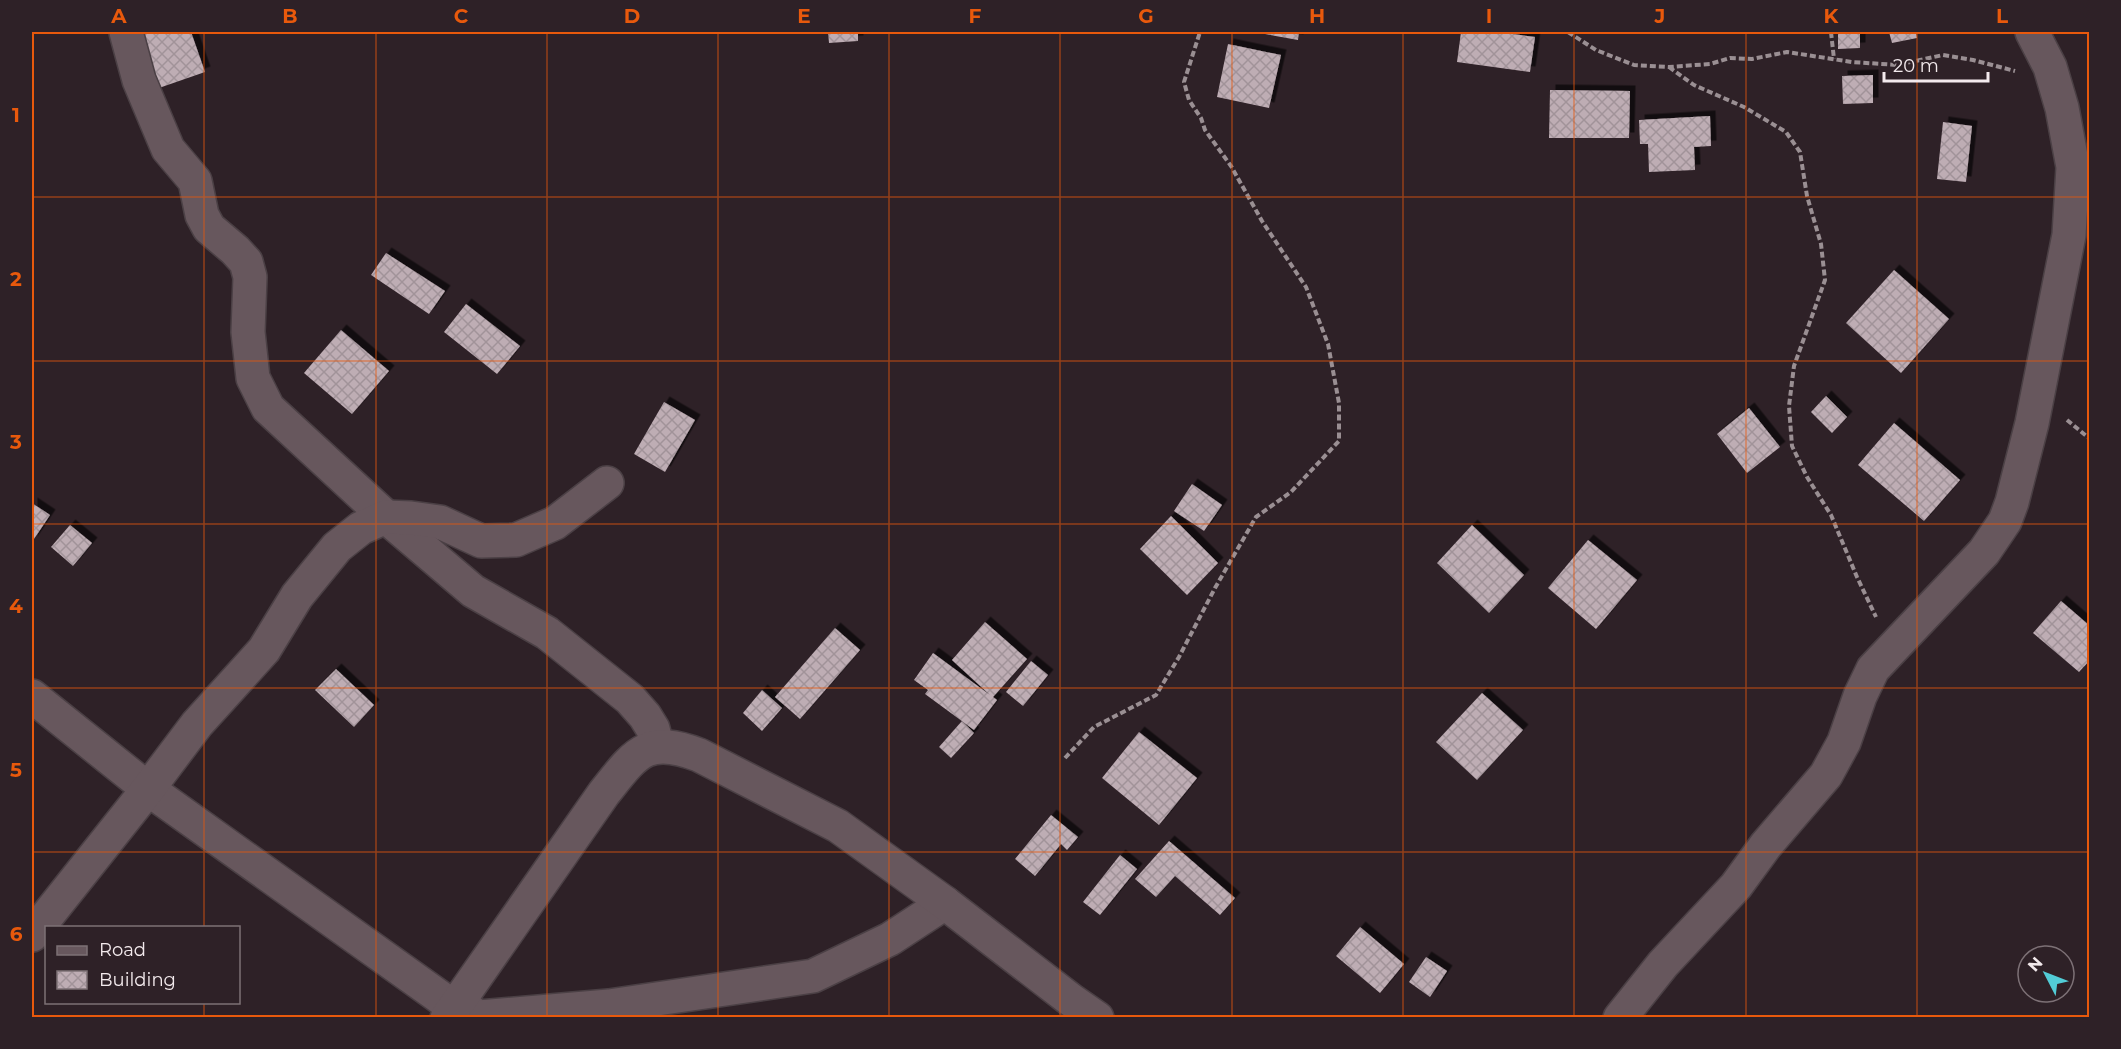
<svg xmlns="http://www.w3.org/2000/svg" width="2121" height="1049" font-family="Montserrat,sans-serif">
	<defs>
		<pattern id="building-cross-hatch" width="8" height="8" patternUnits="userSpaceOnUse" patternTransform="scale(1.5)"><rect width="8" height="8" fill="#beadb4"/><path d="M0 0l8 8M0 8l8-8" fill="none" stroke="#a19399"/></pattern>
		<filter id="shadow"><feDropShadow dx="5.5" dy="-5.5" stdDeviation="0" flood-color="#0009"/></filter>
	</defs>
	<rect width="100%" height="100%" fill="#2e2127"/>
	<g fill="url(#building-cross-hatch)" filter="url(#shadow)">
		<path d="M139 32H191L205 72 159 88Z"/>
		<path d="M828 32H858V41L829 43Z"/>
		<path d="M1254 32H1299L1298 40Z"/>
		<path d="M1461 32H1497L1535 37 1530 72 1457 62Z"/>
		<path d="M1838 32H1860V48L1838 49Z"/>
		<path d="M1889 32H1916L1917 38 1892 43Z"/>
		<path d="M1228 44 1281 55 1269 108 1217 97Z"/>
		<path d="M1873 75V103L1843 104 1842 76Z"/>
		<path d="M1550 90 1630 91 1629 138H1549Z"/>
		<path d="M1710 116 1711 146 1694 147 1695 170 1649 172 1648 144H1640L1639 120Z"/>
		<path d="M1943 122 1972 126 1966 182 1937 179Z"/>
		<path d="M386 253 445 291 429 314 371 275Z"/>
		<path d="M1894 270 1949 319 1901 373 1846 323Z"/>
		<path d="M466 304 520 346 497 374 444 332Z"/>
		<path d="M341 330 389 371 352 414 304 373Z"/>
		<path d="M1826 396 1847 417 1832 433 1811 412Z"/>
		<path d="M664 402 695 420 665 472 634 454Z"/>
		<path d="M1749 408 1780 447 1747 473 1717 434Z"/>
		<path d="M1894 423 1960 480 1924 521 1858 465Z"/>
		<path d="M1192 484 1222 505 1204 531 1174 511Z"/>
		<path d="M32 503 50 515 32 542Z"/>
		<path d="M1171 516 1218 563 1187 595 1140 549Z"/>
		<path d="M70 525 92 543 73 566 51 547Z"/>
		<path d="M1472 525 1524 575 1489 613 1437 563Z"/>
		<path d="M1588 540 1637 580 1596 629 1548 588Z"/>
		<path d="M2061 601 2090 626V660L2079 672 2033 633Z"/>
		<path d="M985 622 1027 659 993 697 997 700 974 730 925 694 928 690 914 680 933 653 990 695 952 660Z"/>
		<path d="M835 628 860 650 800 719 775 697Z"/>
		<path d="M1031 661 1048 675 1023 706 1006 692Z"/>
		<path d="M336 669 374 705 354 727 315 690Z"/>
		<path d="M762 690 782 708 762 731 743 713Z"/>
		<path d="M1482 693 1523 730 1477 780 1436 742Z"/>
		<path d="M962 721 974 733 951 758 939 747Z"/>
		<path d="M1139 732 1197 778 1159 825 1102 778Z"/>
		<path d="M1051 815 1078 837 1067 850 1061 844 1035 876 1015 859Z"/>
		<path d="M1169 841 1235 898 1220 915 1175 876 1156 897 1135 879Z"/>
		<path d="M1120 855 1137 869 1100 915 1083 902Z"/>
		<path d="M1360 927 1404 964 1380 993 1336 956Z"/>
		<path d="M1426 957 1447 971 1430 997 1409 982Z"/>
	</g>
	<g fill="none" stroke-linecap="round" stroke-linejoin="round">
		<defs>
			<g id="minor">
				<path d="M126 32 139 80 168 149 195 181 202 215 209 228 235 250 246 262 250 277 248 332 253 378 268 408 386 517 473 591 547 633 630 699 645 716 653 729 657 745"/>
				<path d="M32 696 148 789 455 1008 471 1012 479 1018"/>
				<path d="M32 935 148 789 197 724 264 650 297 596 337 547 361 528 386 517 411 518 440 522 481 541 516 540 555 523 607 483"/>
				<path d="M479 1017 609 1006 813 976 890 939 945 903"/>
				<path d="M447 1018 604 793C636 753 646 735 699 755L838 826 945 903 1071 1000 1097 1018"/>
				<path d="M1620 1018 1663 964 1736 886 1766 845 1826 775 1844 742 1860 696 1873 669 1984 552 2005 521 2012 502 2032 423 2069 235 2073 167 2062 108 2050 67 2032 32"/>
			</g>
		</defs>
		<use href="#minor" stroke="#4b4045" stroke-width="36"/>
		<g stroke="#9a8f93" stroke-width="4" stroke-dasharray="6 3" stroke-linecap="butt">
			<path d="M1568 32 1596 50 1634 65 1669 67 1710 64 1730 58 1752 59 1787 52 1852 62 1897 65 1943 55 1973 60 2015 71"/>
			<path d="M1831 32 1834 59"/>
			<path d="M1669 67 1694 85 1744 107 1786 132 1800 152 1807 196 1821 244 1825 280 1794 366 1789 406 1792 446 1807 477 1831 515 1857 577 1876 617"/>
			<path d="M2067 420 2090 439"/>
			<path d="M1065 758 1094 727 1156 695 1179 657 1215 588 1256 517 1291 492 1339 441V403L1328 344 1306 287 1262 221 1231 166 1205 130 1201 118 1189 100 1184 82 1200 32"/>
		</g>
		<use href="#minor" stroke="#67575d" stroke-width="33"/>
	</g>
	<path fill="none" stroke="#e8590c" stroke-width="1.5" stroke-opacity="0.55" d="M204 32V928M376 32V1018M547 32V1018M718 32V1018M889 32V1018M1060 32V1018M1232 32V1018M1403 32V1018M1574 32V1018M1746 32V1018M1917 32V1018M32 197H2090M32 361H2090M32 524H2090M32 688H2090M32 852H2090M204 1002V1018"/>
	<rect width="2121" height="1049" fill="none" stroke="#2e2127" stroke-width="66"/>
	<rect x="45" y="926" width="195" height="78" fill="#2e2127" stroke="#7d7176" stroke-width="1.5"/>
	<rect x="57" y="946" width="30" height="9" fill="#67575d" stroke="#7d7176" stroke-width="1.5"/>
	<text x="99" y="956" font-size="18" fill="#f3eaed">Road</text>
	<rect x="57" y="971" width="30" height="18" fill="url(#building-cross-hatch)" stroke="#7d7176" stroke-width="1.5"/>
	<text x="99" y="986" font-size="18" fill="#f3eaed">Building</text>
	<g transform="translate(2046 974) rotate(312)"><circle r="28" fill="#2e2127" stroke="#7d7176" stroke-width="1.5"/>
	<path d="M0-4.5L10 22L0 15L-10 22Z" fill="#52ccd6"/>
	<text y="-9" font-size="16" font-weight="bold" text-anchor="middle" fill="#f3eaed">N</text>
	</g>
	<path d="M1884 72v9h104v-9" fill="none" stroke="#f3eaed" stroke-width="3"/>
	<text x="1893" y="72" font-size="18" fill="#f3eaed" stroke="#2e2127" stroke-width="4.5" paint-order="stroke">20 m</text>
	<rect x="33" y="33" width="2055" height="983" fill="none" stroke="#e8590c" stroke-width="2"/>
	<g font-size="20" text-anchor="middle" font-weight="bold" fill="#e8590c">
		<text x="119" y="23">A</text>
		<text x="290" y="23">B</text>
		<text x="461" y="23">C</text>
		<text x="632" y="23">D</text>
		<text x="804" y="23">E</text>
		<text x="975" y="23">F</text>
		<text x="1146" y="23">G</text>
		<text x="1317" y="23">H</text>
		<text x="1489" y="23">I</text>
		<text x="1660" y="23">J</text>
		<text x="1831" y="23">K</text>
		<text x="2002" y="23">L</text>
		<text x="16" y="122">1</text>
		<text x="16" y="286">2</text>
		<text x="16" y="449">3</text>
		<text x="16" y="613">4</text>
		<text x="16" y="777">5</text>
		<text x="16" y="941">6</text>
	</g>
</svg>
